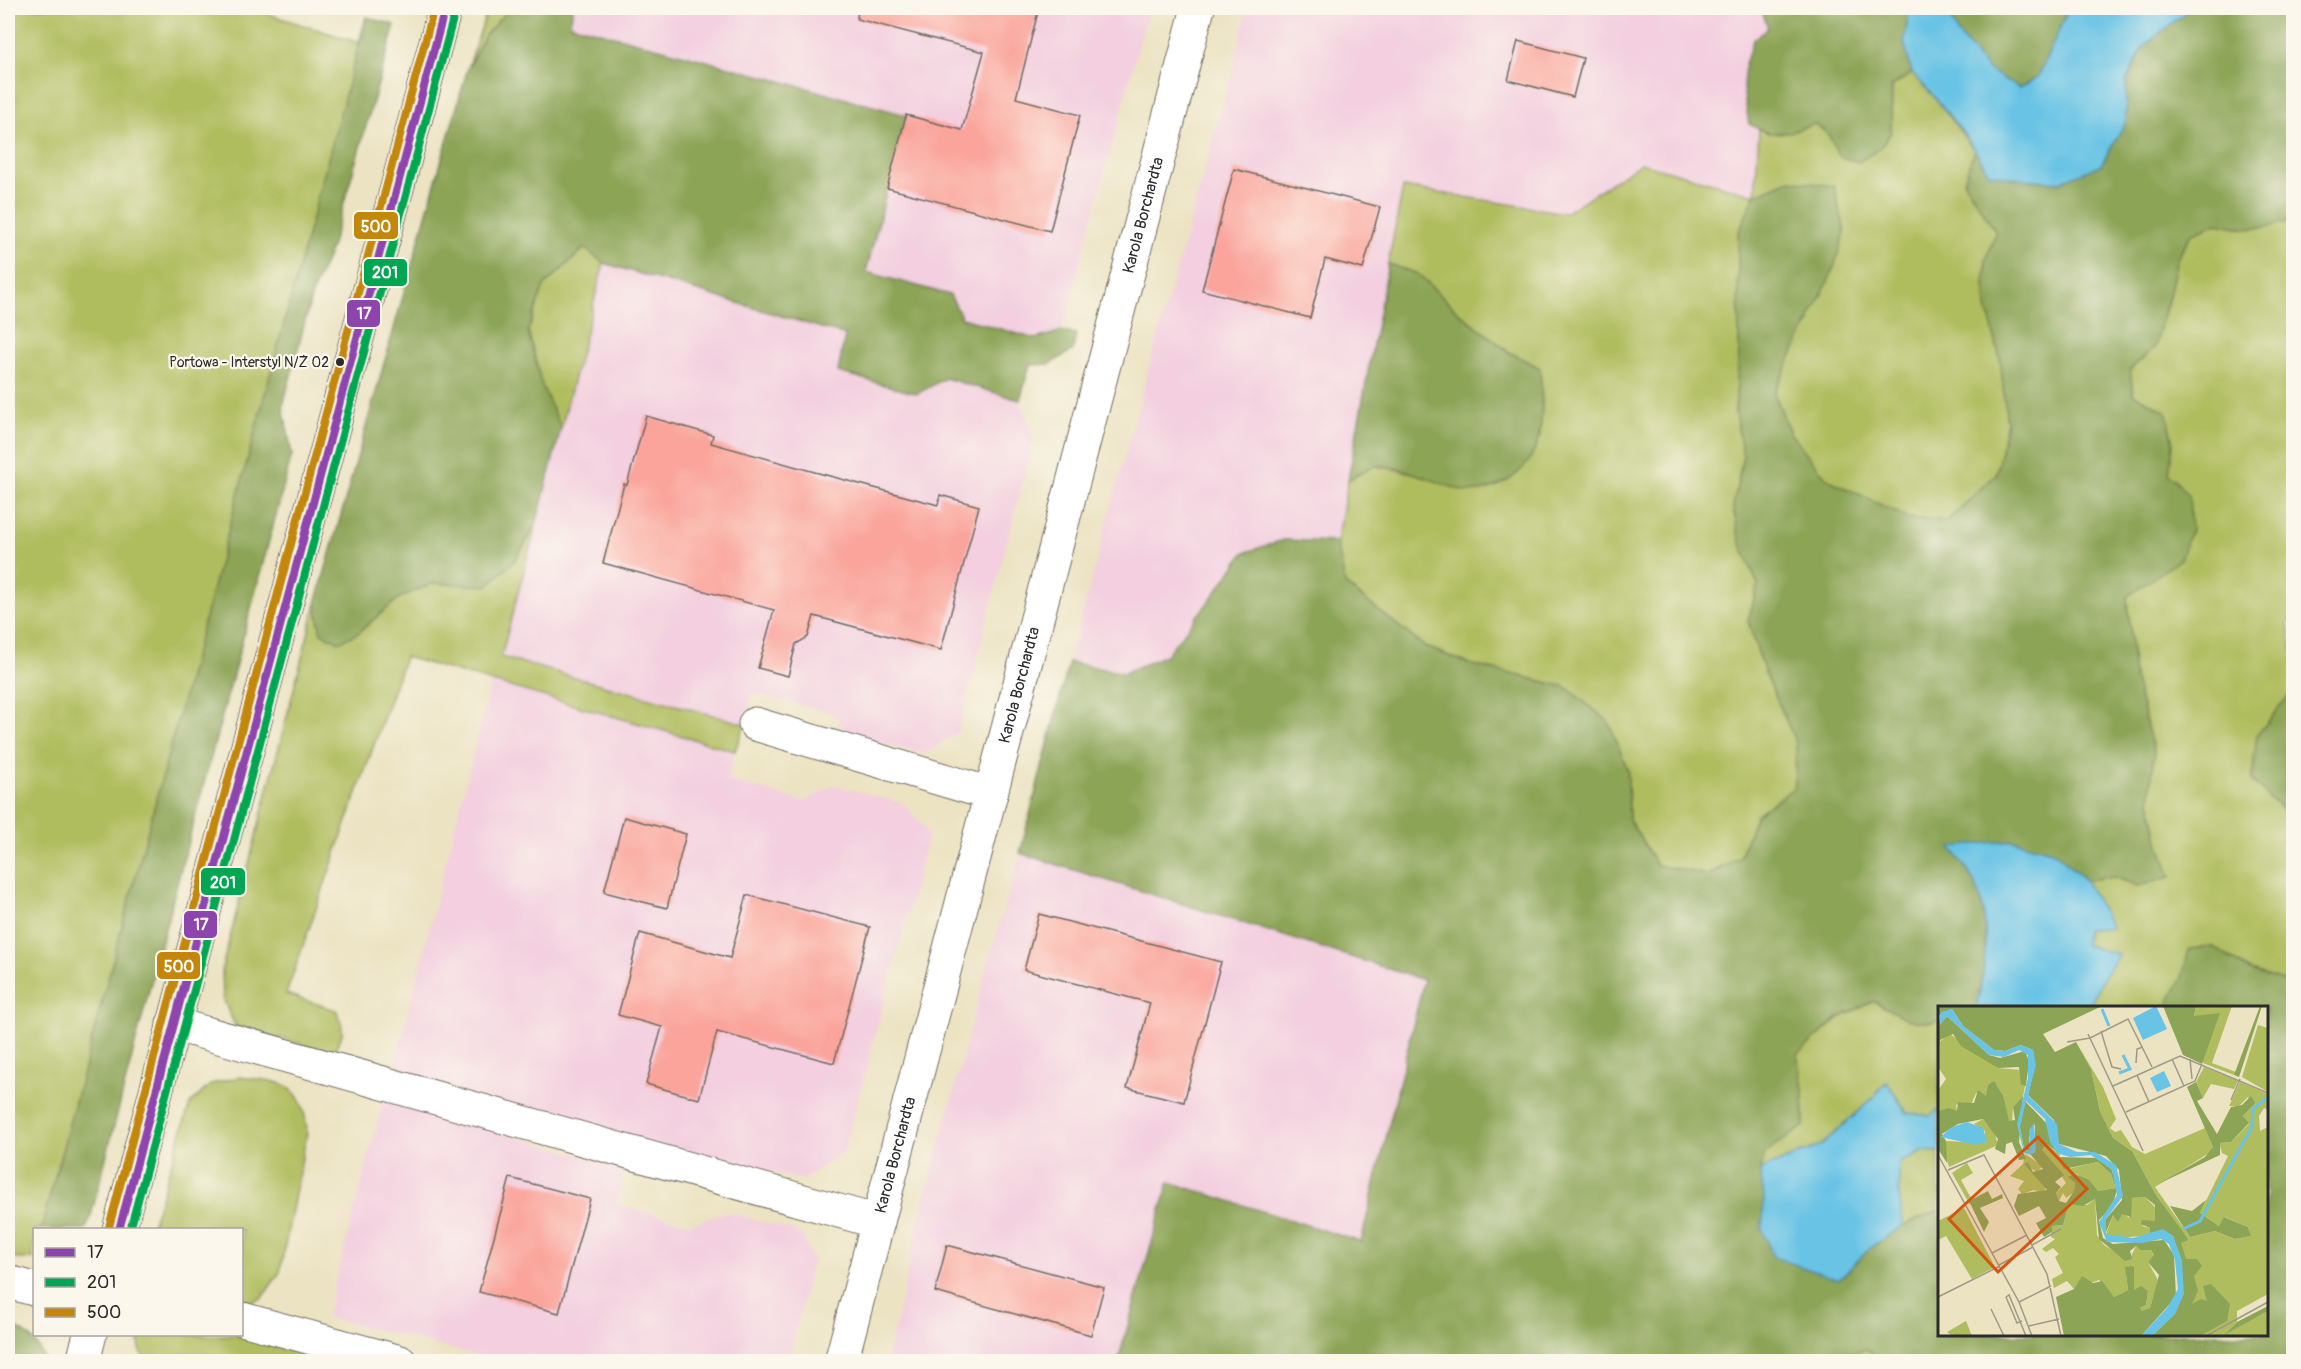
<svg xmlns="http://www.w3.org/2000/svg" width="2301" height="1369" font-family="Pangolin,sans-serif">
	<rect width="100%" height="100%" fill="#fbf7ec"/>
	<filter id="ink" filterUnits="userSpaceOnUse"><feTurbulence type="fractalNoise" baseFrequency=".0167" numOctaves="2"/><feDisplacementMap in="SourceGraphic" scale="12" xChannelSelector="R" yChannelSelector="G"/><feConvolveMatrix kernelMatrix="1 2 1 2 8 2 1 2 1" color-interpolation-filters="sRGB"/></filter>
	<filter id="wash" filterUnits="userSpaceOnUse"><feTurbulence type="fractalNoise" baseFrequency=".008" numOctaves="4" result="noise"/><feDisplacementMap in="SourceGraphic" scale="24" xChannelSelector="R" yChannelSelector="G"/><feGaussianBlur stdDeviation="1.35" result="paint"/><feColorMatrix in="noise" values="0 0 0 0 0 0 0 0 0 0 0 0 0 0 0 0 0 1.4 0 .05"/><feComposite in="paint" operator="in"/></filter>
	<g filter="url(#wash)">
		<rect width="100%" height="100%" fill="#ece3c2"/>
		<g fill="#f3cfdf">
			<path d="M573 8H1149L1062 331 1036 339 962 318 950 295 865 272 906 115 569 23Z"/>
			<path d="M1247 8H1761L1768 28 1749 124 1759 129 1755 195 1641 163 1565 213 1403 187 1337 542 1283 540 1244 553 1210 600 1166 655 1124 673 1069 662 1146 377 1236 58Z"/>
			<path d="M604 263 846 335 839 372 945 378 1020 400 1034 438 958 732 925 754 847 735 832 713 752 693 745 724 501 657Z"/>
			<path d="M491 682 735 751 727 780 804 802 833 785 903 803 929 833 844 1151 803 1180 634 1139 393 1073Z"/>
			<path d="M1020 853 1424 980 1361 1243 1169 1182 1118 1361 885 1362 897 1320 916 1233 983 980Z"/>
			<path d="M384 1098 624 1168 616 1204 691 1224 727 1212 801 1233 813 1259 788 1361H499L326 1317Z"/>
		</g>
		<g fill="#b0bd5f" stroke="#6e7445" stroke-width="1.5">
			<path d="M8 8H249L360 43 41 1229 34 1230 33 1259H19L8 1256Z"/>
			<path d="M488 8H510L485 35 467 71Z"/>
			<path d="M1912 73 1937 100 1974 150 1964 182 1996 232 1986 260 1985 299 2000 359 2007 422 1996 474 1947 521 1908 518 1827 479 1790 433 1774 393 1793 351 1810 322 1789 180 1755 195 1738 234 1739 352 1735 412 1743 456 1733 507 1740 541 1758 585 1748 621 1764 670 1796 743 1795 787 1756 815 1740 857 1708 875 1657 865 1629 820 1628 771 1566 687 1469 664 1424 646 1345 584 1337 542 1348 480 1375 466 1419 474 1463 490 1540 437 1542 403 1540 368 1509 352 1457 311 1418 274 1388 264 1403 187 1565 213 1641 163 1755 195 1759 129C1777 138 1797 129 1815 124L1828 134 1840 157 1891 133 1892 86Z"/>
			<path d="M2293 214 2294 317 2288 333 2294 345V613L2288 623 2293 656V691L2257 735 2252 781 2293 820V984L2250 971 2213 947 2190 949 2182 978 2167 1007H2089L2105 975 2118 955 2086 945V929L2112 928 2085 880 2114 877 2138 886 2157 837 2150 799 2154 753 2134 677 2127 597 2151 579 2173 444 2133 394 2130 370 2155 347 2169 296 2177 258 2191 234 2217 223 2247 229 2286 222Z"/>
			<path d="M585 248 604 263 561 428 542 386 528 331 544 286Z"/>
			<path d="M536 525 501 657 745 724 735 751 405 657 286 994 336 1010C345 1029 345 1036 332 1052L236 1027 223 1000 222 968 316 603 321 633H358L398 598 434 583 487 586 515 560Z"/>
			<path d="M1874 1001C1897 1014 1912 1026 1939 1021V1110L1930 1116 1907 1113 1887 1082 1868 1103 1822 1145 1760 1170 1765 1153 1804 1126 1803 1089 1797 1055 1839 1018Z"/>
			<path d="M239 1077C283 1081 303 1082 307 1132L280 1272 262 1298 248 1303 242 1301V1230L151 1229 190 1104 211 1084Z"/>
			<path d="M1923 1151 1939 1152V1210L1903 1226 1899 1194V1163Z"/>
			<path d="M140 1335H234L336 1361H148C140 1357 138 1343 140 1335Z"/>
			<path d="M1866 1349 1885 1361 1816 1362V1361Z"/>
		</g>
		<g fill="#8ca456" stroke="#5c6840" stroke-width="1.5">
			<path d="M510 8H573L570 24 906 115 866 272 950 295 962 318 1036 339 1062 331 1076 334 1073 350 1050 364 1030 365 1020 400 945 378 917 394 838 372 845 335 604 263 584 248 544 286 528 331 542 386 561 428 536 525 515 560 487 586 434 583 399 598 358 633 339 642 321 633 316 603 467 71 485 35Z"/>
			<path d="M1761 8H1910L1904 42 1912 73 1892 86 1891 133 1879 149 1859 162 1840 157 1828 134 1815 124 1789 132 1768 133 1749 124 1743 88 1745 64 1753 40 1768 28Z"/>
			<path d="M1955 8H2069L2038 77 2019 88 1987 69 1958 34 1949 15Z"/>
			<path d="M2191 8H2293V214L2286 222 2273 226 2247 229 2217 223 2191 234 2177 258 2169 296 2155 347 2130 370 2133 394 2166 411 2173 444 2169 473 2189 495 2191 530 2180 559 2127 597 2134 677 2154 753 2150 799 2157 837 2171 877 2138 886 2114 877 2085 880 2055 852 1952 847C1962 864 1976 880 1981 900 1989 935 1985 973 1976 1007L1940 1008 1939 1021C1912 1026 1897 1014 1874 1001L1838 1018 1797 1055 1803 1089 1804 1126 1765 1153 1760 1170 1764 1196 1762 1229 1839 1280 1871 1247 1903 1226 1939 1210 1940 1334H2266V1008L2167 1007 2182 978 2189 949 2213 947 2250 971 2293 984V1361L1885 1362 1866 1349 1816 1362 1118 1361 1169 1182 1361 1242 1424 980 1020 853 1069 662 1124 673 1166 655 1210 600 1244 553 1283 540 1337 542 1345 584 1424 646 1469 664 1566 687 1609 722 1628 771 1629 820 1657 865 1708 875 1740 857 1756 815 1795 787 1796 743 1764 670 1748 621 1758 585 1740 541 1733 507 1743 456 1735 412 1739 352 1738 234 1755 195 1789 180 1834 186 1845 231 1833 271 1774 393 1790 433 1827 479 1908 518 1947 521 1996 474 2007 423 2000 359 1985 299 1986 260 1996 232 1964 182 1974 150 1989 173 2019 179 2060 182 2126 122V82L2144 46Z"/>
			<path d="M366 17 395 25 331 248 312 294 283 406 292 455 162 940 91 1216 86 1229H41Z"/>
			<path d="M1388 264 1418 274 1457 311 1509 352 1540 368C1542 411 1549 458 1505 482 1491 490 1476 494 1461 490 1435 483 1405 466 1377 466 1368 466 1356 476 1348 480Z"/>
			<path d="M2293 691V820L2252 781 2257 735Z"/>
			<path d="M8 1325C28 1331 37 1342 45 1361H8Z"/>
		</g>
		<g fill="#68c3e5" stroke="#4a7788" stroke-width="1.5">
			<path d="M1910 8H1955L1949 15 1958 34 1987 69 2019 88 2038 77 2069 8H2191L2144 46 2126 82V122L2101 165 2060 182 2019 179 1989 173 1966 137 1937 100 1912 73 1904 42Z"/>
			<path d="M2012 840 2055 852 2085 880 2112 928 2086 929V945L2118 955 2105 975 2089 1007H1976C1985 973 1989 935 1981 900 1976 881 1963 863 1951 847Z"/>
			<path d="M1887 1082 1907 1113 1930 1116 1939 1110V1152L1923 1151 1899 1163V1194L1903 1226 1871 1247 1839 1280 1773 1257 1762 1229 1764 1196 1760 1170 1822 1145 1868 1103Z"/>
		</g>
		<g id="blocks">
			<g fill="#faa49b">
				<path d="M858 8H1039L1016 98 1080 115 1050 231 887 188 906 115 962 130 984 52 857 19Z"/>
				<path d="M1518 41 1583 58 1573 97 1508 80Z"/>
				<path d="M1234 169 1380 207 1363 269 1325 259 1310 318 1202 290Z"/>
				<path d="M646 416 713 435 711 443 811 471 938 505 940 495 979 506 941 650 814 616 808 637 796 644 788 676 758 668 774 610 603 563 624 484 627 485Z"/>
				<path d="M624 817 686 834 667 908 604 892Z"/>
				<path d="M747 895 870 927 834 1063 717 1032 699 1099 646 1084 662 1027 618 1015 640 933 730 958Z"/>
				<path d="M1039 914 1221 962 1184 1102 1127 1088 1150 1003 1024 970Z"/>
				<path d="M510 1178 590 1199 559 1313 479 1292Z"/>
				<path d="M947 1245 1104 1287 1091 1335 935 1292Z"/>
			</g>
		</g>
	</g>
	<g filter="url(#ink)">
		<use href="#blocks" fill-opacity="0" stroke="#6f6b60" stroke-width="1.5"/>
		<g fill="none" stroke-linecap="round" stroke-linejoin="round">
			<defs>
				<g id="minor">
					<path d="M755 724 991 794"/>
					<path d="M173 1024 878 1222"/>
					<path d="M8 1282 34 1289"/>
					<path d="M242 1319 400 1362"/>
					<path id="s1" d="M841 1362 1198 8"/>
				</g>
				<g id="major">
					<path d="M119 1230 445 8"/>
					<path d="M83 1362 90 1334"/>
				</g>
			</defs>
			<use href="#minor" stroke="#6f6b60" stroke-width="35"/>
			<use href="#major" stroke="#6f6b60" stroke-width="35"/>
			<use href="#minor" stroke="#fff" stroke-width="33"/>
			<use href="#major" stroke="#fff" stroke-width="33"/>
			<defs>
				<path id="bus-1" d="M119 1230 445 8"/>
				<path id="bus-2" d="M130 1230 455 11"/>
				<path id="bus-3" d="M109 1227 434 8"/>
			</defs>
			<use href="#bus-1" stroke="#fbf7ec" stroke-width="12"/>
			<use href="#bus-2" stroke="#fbf7ec" stroke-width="12"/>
			<use href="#bus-3" stroke="#fbf7ec" stroke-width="12"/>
			<use href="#bus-1" stroke="#8e44ad" stroke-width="8"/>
			<use href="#bus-2" stroke="#00a651" stroke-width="8"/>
			<use href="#bus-3" stroke="#c4870b" stroke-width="8"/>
		</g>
	</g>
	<circle fill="#2b2b2b" stroke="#fbf7ec" stroke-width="2" cx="340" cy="362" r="5"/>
	<g text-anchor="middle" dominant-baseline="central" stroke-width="4.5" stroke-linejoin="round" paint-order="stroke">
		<g font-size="14" fill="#2b2b2b" stroke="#fbf7ec" text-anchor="end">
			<text x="329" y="362">Portowa - Interstyl N/Ż 02</text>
		</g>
		<g font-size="16" fill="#2b2b2b" stroke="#fbf7ec">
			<text stroke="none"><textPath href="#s1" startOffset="1186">Karola Borchardta</textPath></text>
			<text stroke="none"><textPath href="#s1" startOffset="700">Karola Borchardta</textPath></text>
			<text stroke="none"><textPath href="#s1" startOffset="214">Karola Borchardta</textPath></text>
		</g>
	</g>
	<g transform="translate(1938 1006)">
		<rect width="330" height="330" fill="#ece3c2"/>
		<path d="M258 0H294L274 57 298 66 296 69 265 57 256 10ZM320 19 330 22V86L304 71ZM12 28 60 62 84 64 83 79 87 80 85 90 75 101 74 117 68 112 65 89 58 78 50 83 48 90 38 87 33 99 24 96 18 99 19 105 0 107 1 83 8 73 0 61 1 36ZM138 36 165 81 178 113 172 122 177 126 183 124 194 141 207 148 267 122 275 141 271 147 217 181 252 231 277 225 297 233 312 230 310 221 287 211 281 220 262 207 290 150 284 147 281 137 293 136 311 118 305 110 314 100 310 91 301 100H291L302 76 330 88V104L326 102 321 110 322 125 330 121V288L299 305V316L288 327 330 305V330H214L237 308 244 259 237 235 242 222 218 189 194 145 175 132 162 105 153 63ZM266 61 300 75 296 83 273 78 265 92 258 76ZM45 113 57 128 60 139 11 161 6 145 8 135 47 137V125L36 118ZM108 138 122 148 121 155 129 163 160 156 173 168 178 182 160 185 139 168 129 171 137 177 136 186 128 192 125 187 121 195 118 187 128 177 114 155 106 151 104 144ZM87 148 105 160 99 166 86 158 108 179 106 187 96 184 84 188 80 183 86 175 72 170 85 158ZM29 157 35 167 23 174 33 192 32 199 14 167ZM207 191 217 201V215L204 220 212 222V229L181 232 168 228 175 209 187 208 191 212 194 192ZM157 193 159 229 166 239 182 249 193 250 198 240 202 244H213L216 250 210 256 220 274 212 302 204 306 202 302 208 299 210 285H196V259L188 268 190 284 176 291 161 274 136 283 129 275 116 282 114 273 125 267 117 251 121 248 115 242 108 246 104 243 117 233 113 231 114 220 125 219 131 198 149 199ZM26 202 57 261 34 273 8 230 0 234V215ZM28 315 34 330H14L9 326Z" fill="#b0bd5f"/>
		<path d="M0 0H164L105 28 117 46 138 36 153 63 162 105 175 132 194 145 218 189 243 223 250 234 243 237 248 253H259L264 260 256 270 260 285 254 298 263 293 269 295 265 280 273 278 292 298 289 315 262 330H214L237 308 244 259 235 230 224 224 212 229V222L203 218 204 214 217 215V199L207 191 194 192 193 211 184 208 180 216 175 209 168 226V213L184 194 181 164 168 150 121 138 116 114 90 89 97 60 95 44 83 39 67 45 56 44 25 20 14 3 0 10ZM225 0H258L256 10 282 7 264 58 245 49ZM322 0H324L301 71 296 69ZM9 10 51 49 62 52 87 45 91 55 88 80 83 79 81 61 60 62 23 40 15 28 2 34 0 48V21ZM56 75 65 89 71 115 77 114 75 101 85 90 81 136 88 153 81 154 74 136 68 138 67 148 57 143 60 133 45 113 20 118 4 128 8 135 9 157 0 143 1 105 11 102 19 105 20 96 36 97 40 84 48 90 50 79ZM258 76 265 92 259 95 279 128 293 101 304 99 313 90 317 97 305 110 311 117 293 136 282 137V149L220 178 267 151 275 141 249 81ZM87 95 110 119 117 144 108 138 104 144 126 169 117 176 123 181 118 187 121 195 128 197 136 185 137 177 129 171 137 168 151 174 160 185 178 182 173 168 160 156 126 163 120 151 159 152 173 162 180 181 174 200 161 214 165 232 175 238 226 234 236 249 238 291 203 330H126L118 291 136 283 144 270 155 277 164 275 176 291 190 284 187 261 196 260V284L203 280 210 285 208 299 202 302 204 305 212 302 221 269 210 256 216 249 213 244H202L198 240 192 245 194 253 187 255 161 233 157 193 145 200 131 198 125 219 114 220V226L106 231 98 217 108 212 101 200 81 210 76 200 80 188 109 184 86 158 90 156 95 166 105 163 92 148 97 146V118L91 131 92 144H87L85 138 82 121ZM50 185 54 193 64 188 65 192 42 202 51 216 46 226 31 195ZM268 194 262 207 281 220 286 211 310 221 313 230 297 233 277 225 252 231 232 200 254 205ZM330 300V305L286 329 299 316Z" fill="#8ca456"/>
		<path d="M218 0 229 23 205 34 195 12ZM14 3 25 20 56 44 67 45 83 39 95 44 98 59 90 89 119 118 121 138 139 146H157L178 159 185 190 168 213V228L195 232 225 223 235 230 244 254 246 288 237 308 214 330H203L229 302 240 283 237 254 231 238 223 233 204 237 169 236 161 216 179 189 174 164 153 149 132 151 119 147 112 136 107 113 88 95 82 121 85 138 87 144H92L91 124 96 117 98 144 94 149 86 147 79 118 90 72V49L81 44 66 51 51 49 9 10 0 21 3 6ZM226 65 233 80 219 86 212 72ZM29 116 45 122 49 136 38 139 3 131 12 122Z" fill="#68c3e5"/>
		<path fill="none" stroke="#68c3e5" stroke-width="3" d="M164 3 171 20M181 67 192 63 185 49M245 223 262 215 314 121 315 103 330 91"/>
		<path fill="none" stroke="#9f9986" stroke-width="1.5" d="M163 25 174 61 183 63M150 28 205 145M129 36 152 32 190 13 214 61M234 53 246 80M252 53 254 73M198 57 199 43 205 41M199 69 211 96M175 80 242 50 330 87M293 94 302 73M188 106 257 75 264 58M0 149 81 296 94 330M10 164 46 149 109 268 123 330M94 239 123 223M54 247 89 229M61 259 95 241M0 291 62 260M68 291 71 289 88 330M68 291 79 317 84 315M81 296 113 280M53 303 66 330M91 320 121 313M268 330 330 296"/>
		<path fill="#d5540f" fill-opacity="0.15" stroke="#d5540f" stroke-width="3" d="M100 131 149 183 60 266 11 213Z"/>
		<rect width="330" height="330" fill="none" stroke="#2b2b2b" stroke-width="3"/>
	</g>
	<g stroke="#fbf7ec" stroke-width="2">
		<rect x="353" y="211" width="46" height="29" rx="6" fill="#c4870b"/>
		<rect x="363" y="258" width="45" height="29" rx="6" fill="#00a651"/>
		<rect x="346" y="299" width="35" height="29" rx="6" fill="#8e44ad"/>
		<rect x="200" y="867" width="46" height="29" rx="6" fill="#00a651"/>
		<rect x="183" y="910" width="35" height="29" rx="6" fill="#8e44ad"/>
		<rect x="156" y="951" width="45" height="29" rx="6" fill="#c4870b"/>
	</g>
	<g font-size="16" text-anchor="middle" font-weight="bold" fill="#fff">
		<text x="376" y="232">500</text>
		<text x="385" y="278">201</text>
		<text x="364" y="319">17</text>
		<text x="223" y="888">201</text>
		<text x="201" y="930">17</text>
		<text x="179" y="972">500</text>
	</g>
	<rect width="2301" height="1369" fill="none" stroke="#fbf7ec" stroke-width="30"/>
	<rect x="33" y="1228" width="210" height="108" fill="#fbf7ec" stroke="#a8a59f" stroke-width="1.5"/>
	<rect x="45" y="1248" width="30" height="9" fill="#8e44ad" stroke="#a8a59f" stroke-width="1.5"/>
	<text x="87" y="1258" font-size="18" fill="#2b2b2b">17</text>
	<rect x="45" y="1278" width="30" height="9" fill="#00a651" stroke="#a8a59f" stroke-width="1.5"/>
	<text x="87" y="1288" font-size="18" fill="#2b2b2b">201</text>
	<rect x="45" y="1308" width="30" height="9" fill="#c4870b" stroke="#a8a59f" stroke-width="1.5"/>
	<text x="87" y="1318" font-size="18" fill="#2b2b2b">500</text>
</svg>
